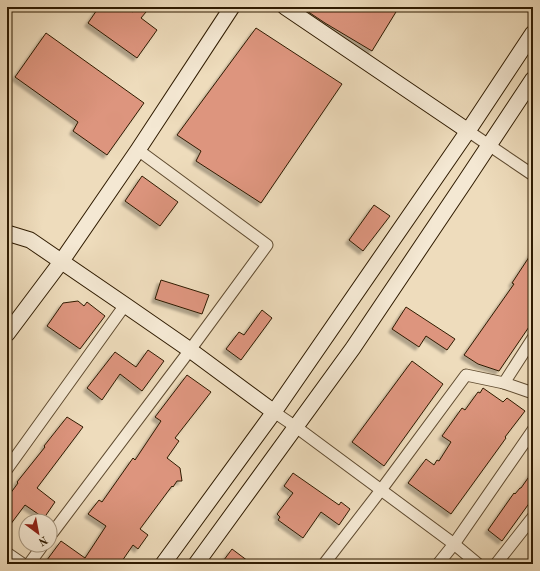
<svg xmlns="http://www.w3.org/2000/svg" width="540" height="571" font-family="'Old Standard TT',serif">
	<defs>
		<filter id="shadow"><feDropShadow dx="-3.5" dy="3.5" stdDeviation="1" flood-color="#0004"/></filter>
	</defs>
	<rect width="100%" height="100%" fill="#eedcbc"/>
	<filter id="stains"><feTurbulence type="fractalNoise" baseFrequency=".005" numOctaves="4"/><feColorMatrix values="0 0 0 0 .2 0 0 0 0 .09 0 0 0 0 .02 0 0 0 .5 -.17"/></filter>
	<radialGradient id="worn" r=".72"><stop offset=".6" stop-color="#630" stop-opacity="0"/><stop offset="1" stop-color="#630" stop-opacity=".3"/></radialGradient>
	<g fill="#dd957e" stroke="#2f1b01" filter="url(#shadow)">
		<path d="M99 7H126L133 12 136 7H139L146 12 141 18 157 30 137 58 88 23Z"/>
		<path d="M301 7H399L372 51 325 23Z"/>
		<path d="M256 28 342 84 261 203 196 161 201 151 177 135Z"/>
		<path d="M46 33 144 103 107 155 73 131 78 122 15 77Z"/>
		<path d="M142 176 178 202 160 226 125 201Z"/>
		<path d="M374 205 390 216 363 251 349 240Z"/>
		<path d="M533 251V321L499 371 478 364 464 355 514 284 512 283Z"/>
		<path d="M161 280 209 295 202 314 155 299Z"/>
		<path d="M78 301 84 306 87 302 105 316 80 349 47 326 63 303Z"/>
		<path d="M406 307 455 339 447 350 426 336 419 347 392 329Z"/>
		<path d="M262 310 272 318 241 360 226 349 239 332 244 335Z"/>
		<path d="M148 350 164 361 142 391 120 374 102 400 87 388 115 352 136 367Z"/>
		<path d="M412 361 443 384 384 466 352 442Z"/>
		<path d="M187 375 211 392 175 438 179 441 167 458 180 468 182 481H177L173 487 172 486 140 529 148 535 138 549 133 545 120 564H44L61 541 85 558 106 526 88 514 99 500 102 502 133 458 135 460 161 421 155 417Z"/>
		<path d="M483 388 503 402 507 398 525 411 505 437 506 438 451 514 408 483 426 459 434 465 437 460 439 461 451 442 442 436 462 408 465 410 478 392 480 393Z"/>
		<path d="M67 417 83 427 37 488 55 502 44 518 25 505 7 529V498L18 483 17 482 45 447 44 446Z"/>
		<path d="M533 471V498L502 541 488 530 514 493 515 494 520 488H521Z"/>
		<path d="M293 473 339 505 341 502 350 509 339 525 321 512 303 538 278 520 280 517 277 514 293 493 284 486Z"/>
		<path d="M232 549 252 564H221Z"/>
	</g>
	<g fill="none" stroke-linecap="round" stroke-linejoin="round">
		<defs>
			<g id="street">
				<path d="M468 131 533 175"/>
				<path d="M504 383 533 338"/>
				<path d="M274 412 296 427 454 544 478 564"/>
				<path d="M7 469 125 305"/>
				<path d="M50 536 190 350 267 245 138 150"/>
				<path d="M7 553 23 564"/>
				<path d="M29 564 43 545"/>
				<path d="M324 564 381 490 466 375 504 383 533 393"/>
				<path d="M438 564 454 544 533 430"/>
				<path d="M496 564 533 517"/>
			</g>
			<g id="secondary">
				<path d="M285 7 468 131"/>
				<path d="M7 233 30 240 125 305 190 350 274 412"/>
				<path d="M7 334 61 262 138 150 232 7"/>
				<path d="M163 564 274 412 468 131 533 33"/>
				<path d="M196 564 353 348 466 180 533 79"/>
			</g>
		</defs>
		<use href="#street" stroke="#5f4b30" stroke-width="13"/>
		<use href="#secondary" stroke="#2f1b01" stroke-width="17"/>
		<use href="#street" stroke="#f4e8d3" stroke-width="11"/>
		<use href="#secondary" stroke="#f4e8d3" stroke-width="15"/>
	</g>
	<rect width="540" height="571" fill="none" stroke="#eedcbc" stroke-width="24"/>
	<rect x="8" y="8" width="524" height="555" fill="none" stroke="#2f1b01" stroke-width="2"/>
	<rect x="12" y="12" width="516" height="547" fill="none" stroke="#2f1b01"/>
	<g transform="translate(38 533) rotate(148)"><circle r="19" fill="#f4e8d3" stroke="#a5967f"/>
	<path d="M0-3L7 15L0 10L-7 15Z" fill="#8f2418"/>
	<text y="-6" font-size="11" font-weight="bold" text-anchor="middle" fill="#2f1b01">N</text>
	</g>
	<rect width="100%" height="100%" filter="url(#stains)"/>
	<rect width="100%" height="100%" fill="url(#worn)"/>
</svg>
